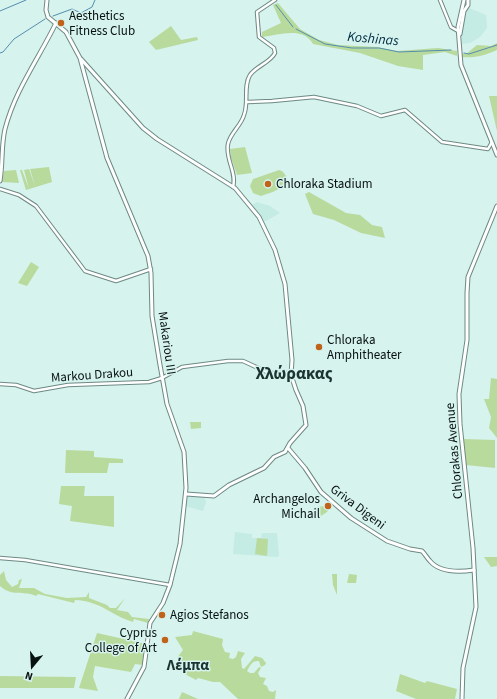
<svg xmlns="http://www.w3.org/2000/svg" width="497" height="699" font-family="'Source Sans 3',sans-serif">
	<rect width="100%" height="100%" fill="#d6f3ee"/>
	<g fill="#c4ebe4">
		<path d="M469 8 486 15 487 28 480 37 470 43 462 44V27L465 12Z"/>
		<path d="M257 202 270 206 280 213 264 222 252 205Z"/>
		<path d="M187 495 204 496 206 502 203 511 185 506Z"/>
		<path d="M235 532 252 534V538H261L262 533H277L279 556 277 557 233 554Z"/>
	</g>
	<g fill="#b9da9d">
		<path d="M278 3 300 29 319 40 338 45 377 47 397 51 438 48 457 51V56L445 52 423 55V70L398 66 360 53 313 44C303 26 279 35 262 37V32L281 23 273 5Z"/>
		<path d="M171 26 181 40 197 37 198 40 156 50 149 42Z"/>
		<path d="M497 43V50C483 56 476 58 461 57V53L466 54 477 45 491 46Z"/>
		<path d="M489 96H497V131Z"/>
		<path d="M245 147 252 173 237 175 231 158 230 149Z"/>
		<path d="M49 167 52 182 26 190 20 170H22L29 189 24 170 29 169 35 186 30 169Z"/>
		<path d="M16 170 19 183 2 182 4 171Z"/>
		<path d="M279 170 282 171C298 186 271 192 261 196L253 193 250 186 253 179Z"/>
		<path d="M309 192 346 213 360 215 372 225 382 227 385 238 361 233 334 220 313 214 305 194Z"/>
		<path d="M31 262 39 267 27 286 18 283Z"/>
		<path d="M491 378 497 379V438L489 428 491 417 484 399H489Z"/>
		<path d="M190 422H201V428L191 429Z"/>
		<path d="M463 439 495 440V468L466 465Z"/>
		<path d="M66 450 94 451V457L123 459V463H109L107 473H65Z"/>
		<path d="M61 486H85L84 496H114V527L70 521 72 506 59 504Z"/>
		<path d="M325 506 329 509 327 512 321 516 317 507Z"/>
		<path d="M257 538 268 539 267 556 255 554Z"/>
		<path d="M484 557H497V566L491 567Z"/>
		<path d="M4 571 6 580 12 587 18 584 19 580 22 579 19 588H34L45 594 67 598 86 597 89 592V598L107 605 110 608H116L125 598 117 610 128 612 132 617 149 619 148 623 134 619 133 622C110 615 101 601 75 600L74 603 38 594 36 596C24 590 11 597 0 586V575Z"/>
		<path d="M332 574H337V595L333 585Z"/>
		<path d="M349 574 357 575 356 583H347Z"/>
		<path d="M193 631 223 639 222 645 225 652 230 653 229 658 233 659 236 657 238 651 245 653 241 659 242 668 244 669 255 656 262 658 266 663 265 665 261 667 259 661C252 660 250 666 247 671L250 673H254L259 667 261 668 258 673 260 677 266 678 263 684 267 686 269 691 273 692 276 690 275 699H238L220 682H213L198 678 196 680 183 673 177 658 183 650 175 637 192 635Z"/>
		<path d="M97 633 146 644 143 665 135 664 131 672 95 666 93 677 98 691 79 688Z"/>
		<path d="M400 674 425 683 427 681 457 689 455 699H416L396 691Z"/>
		<path d="M0 676 76 677 74 688H0Z"/>
		<path d="M182 692 198 699H179Z"/>
	</g>
	<g fill="none" stroke-linecap="round" stroke-linejoin="round">
		<g stroke="#548eaf" stroke-width="1">
			<path d="M276 5 293 27"/>
			<path d="M0 11 26 0"/>
			<path d="M53 16 72 9 81 13 92 7 95 0"/>
			<path d="M296 29 325 44 352 48H379L399 52 451 50"/>
			<path d="M0 53 3 52 14 39 45 19"/>
			<path d="M464 53 469 54 497 45"/>
		</g>
		<defs>
			<g id="tertiary">
				<path d="M440 0 451 27 458 31"/>
				<path d="M247 102 272 101 314 97 357 106 381 116 405 110 442 142 488 149 492 142"/>
				<path d="M233 187C237 172 225 159 228 144 230 133 241 126 244 115 249 103 243 86 250 75 256 66 270 63 275 53L274 48 259 37 257 12 275 0"/>
				<path d="M0 189 19 195 36 206 85 271 116 281 151 269"/>
				<path d="M0 384 16 385 34 391 68 385 149 382 162 378 182 367 228 361H243L269 373H291"/>
				<path d="M0 558 25 560 170 585"/>
			</g>
			<g id="secondary">
				<path d="M47 0 46 10 48 17 66 32 80 58 107 158 148 256 151 273 152 316 160 365 167 404 184 452 186 488 180 544 170 585 163 603 150 623 144 667 127 699"/>
				<path d="M464 0 458 27 461 65 497 155"/>
				<path d="M460 34 464 11 468 5V0"/>
				<path d="M81 59 143 128 157 139 235 188 259 217 275 250 285 284 292 360 291 375 296 390 303 406 306 425 290 443 285 452 274 457 264 468 229 485 214 496 186 494"/>
				<path d="M0 181C3 163 1 146 5 129 15 90 39 58 56 23"/>
				<path d="M288 448 305 468 321 492 351 518 387 541 410 549 422 551C425 554 427 558 430 561 440 573 460 572 474 570"/>
				<path d="M462 699 463 668 476 607 473 548 460 424 459 394 467 340V293L468 277 497 206"/>
			</g>
		</defs>
		<use href="#tertiary" stroke="#6e8984" stroke-width="4.5"/>
		<use href="#secondary" stroke="#6e8984" stroke-width="5"/>
		<use href="#tertiary" stroke="#fff" stroke-width="2.5"/>
		<use href="#secondary" stroke="#fff" stroke-width="3"/>
	</g>
	<g fill="#c0621a" stroke="#d6f3ee" stroke-width="1.5">
		<circle cx="61" cy="23" r="4"/>
		<circle cx="268" cy="184" r="4"/>
		<circle cx="319" cy="347" r="4"/>
		<circle cx="328" cy="506" r="4"/>
		<circle cx="162" cy="615" r="4"/>
		<circle cx="165" cy="640" r="4"/>
	</g>
	<g text-anchor="middle" dominant-baseline="central" stroke-width="3" stroke-linejoin="round" paint-order="stroke">
		<g font-size="13" fill="#071110" stroke="#d6f3ee" text-anchor="start">
			<text x="69" y="16">Aesthetics<tspan x="69" dy="15">Fitness Club</tspan></text>
			<text x="276" y="184">Chloraka Stadium</text>
			<text x="327" y="340">Chloraka<tspan x="327" dy="15">Amphitheater</tspan></text>
			<text x="320" y="499" text-anchor="end">Archangelos<tspan x="320" dy="15">Michail</tspan></text>
			<text x="170" y="615">Agios Stefanos</text>
			<text x="157" y="633" text-anchor="end">Cyprus<tspan x="157" dy="15">College of Art</tspan></text>
		</g>
		<g font-size="13" fill="#071110" stroke="#d6f3ee">
			<text transform="translate(167 343) rotate(82)">Makariou III</text>
			<text transform="translate(92 375) rotate(-4)">Markou Drakou</text>
			<text transform="translate(454 451) rotate(-95)">Chlorakas Avenue</text>
			<text transform="translate(358 507) rotate(37)">Griva Digeni</text>
		</g>
		<g font-size="14" font-style="italic" fill="#002d44" stroke="#d6f3ee">
			<text transform="translate(373 39) rotate(5)">Koshinas</text>
		</g>
		<g font-size="15" font-weight="bold" fill="#1c3431" stroke="#d6f3ee">
			<text x="188" y="665">Λέμπα</text>
		</g>
		<g font-size="17" font-weight="bold" fill="#1c3431" stroke="#d6f3ee">
			<text x="294" y="374">Χλώρακας</text>
		</g>
	</g>
	<g transform="translate(32 667) rotate(198)" stroke="#d6f3ee" stroke-width="3" paint-order="stroke">
	<path d="M0-3L7 15L0 10L-7 15Z" fill="#071110"/>
	<text y="-6" font-size="11" font-weight="bold" text-anchor="middle" fill="#071110">N</text>
	</g>
</svg>
